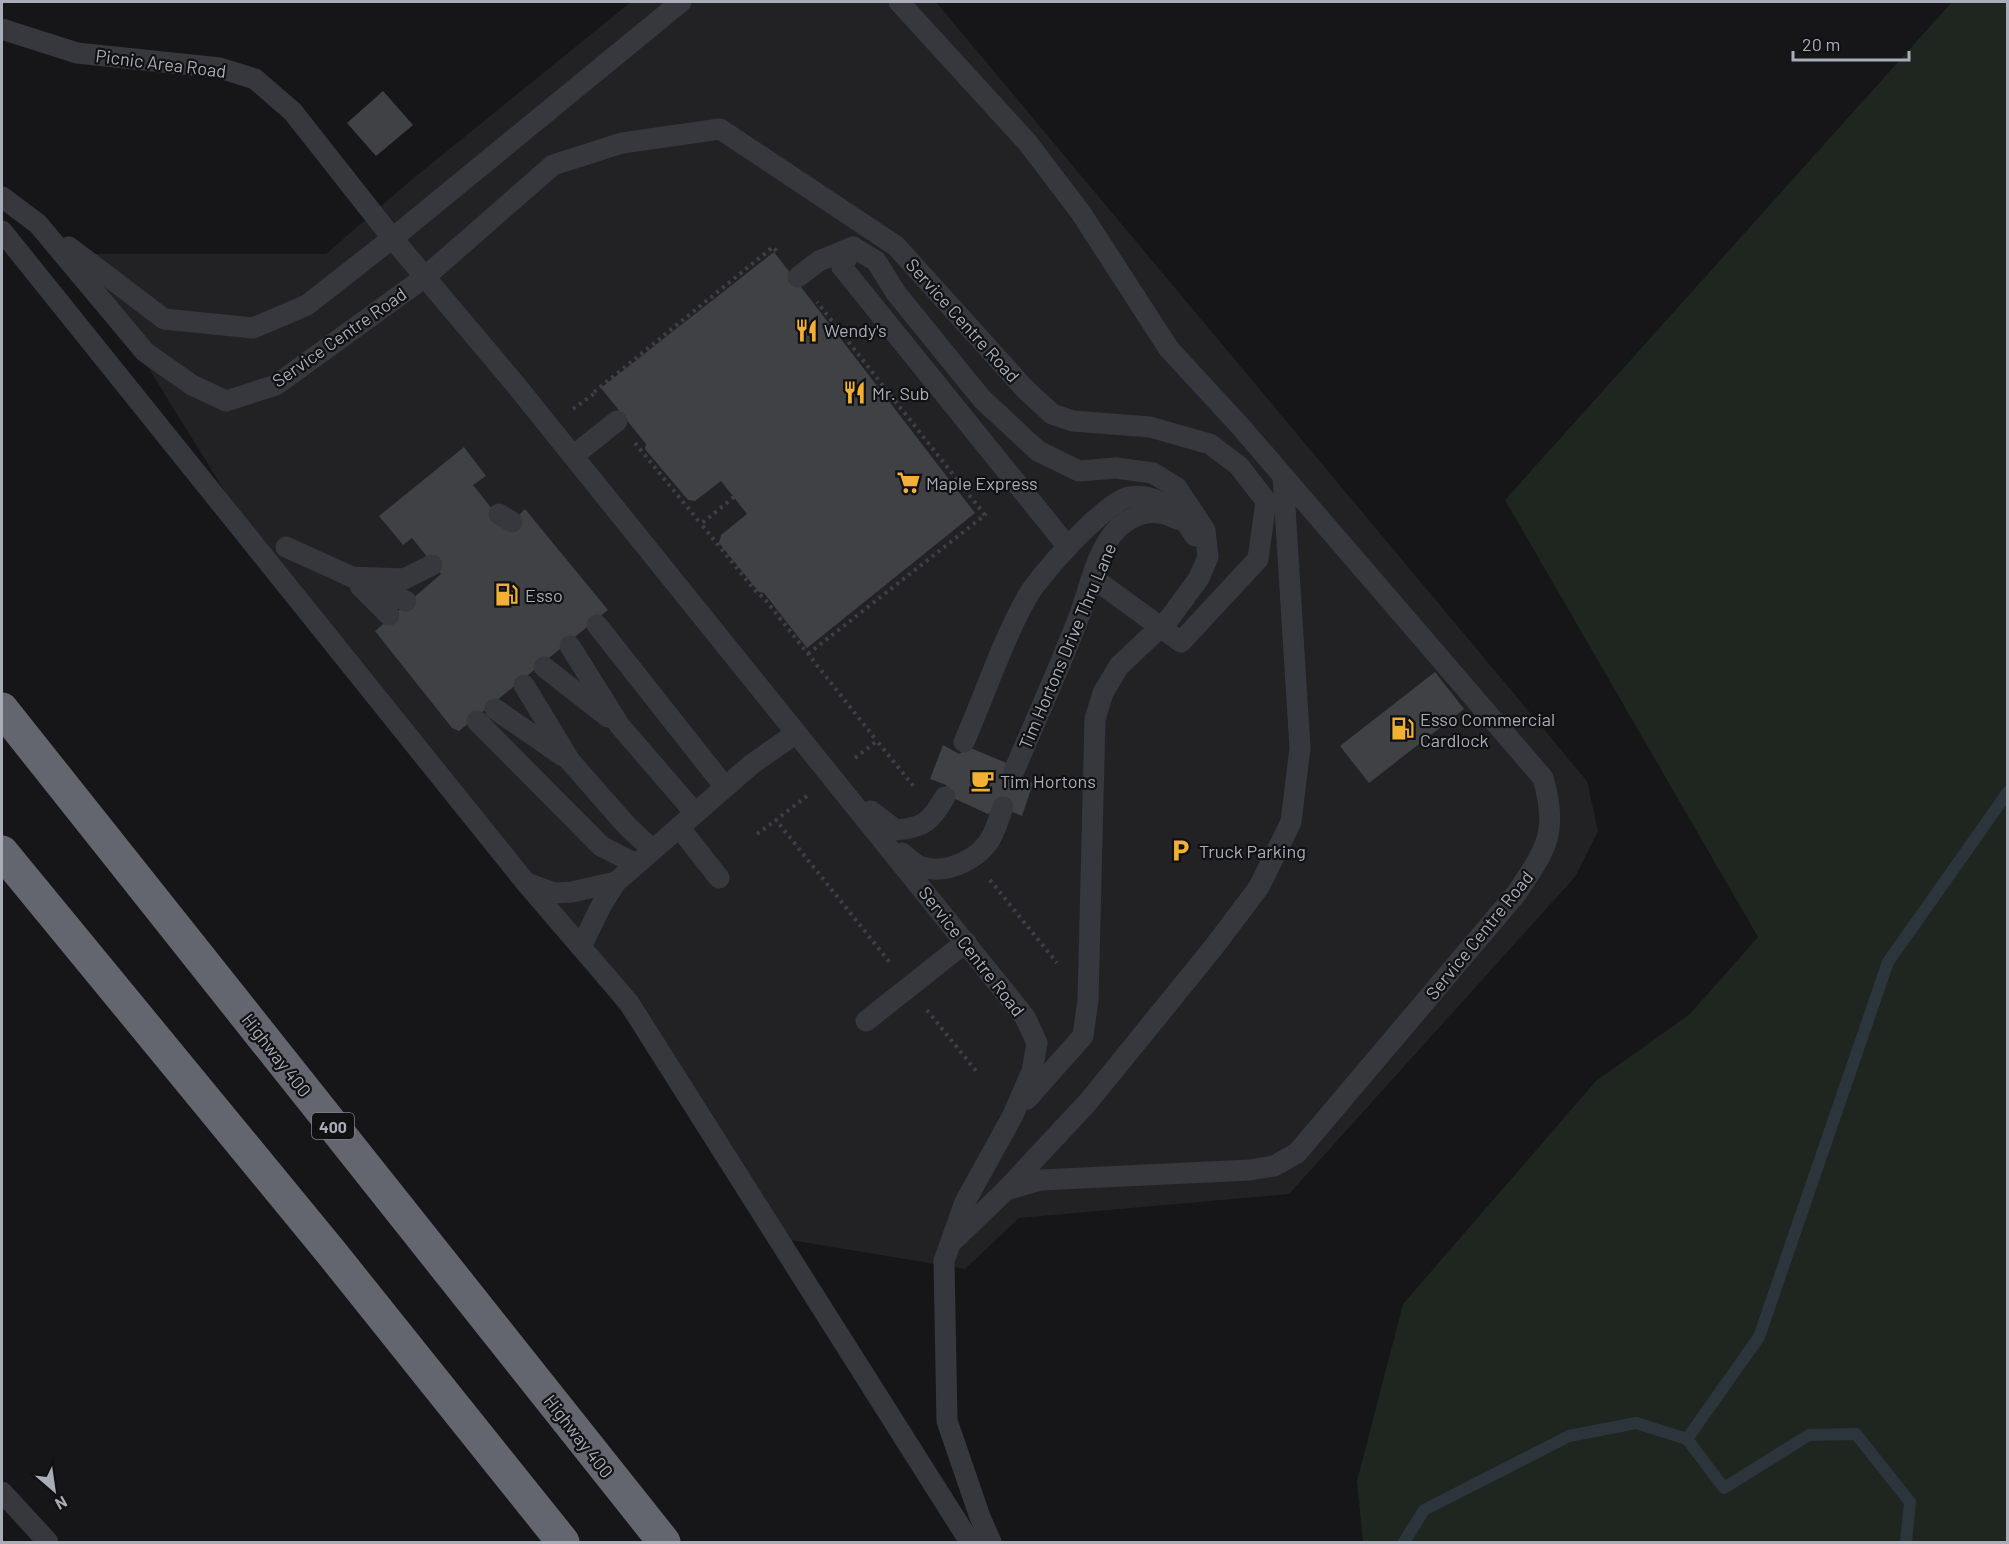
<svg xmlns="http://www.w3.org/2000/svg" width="2009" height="1544" font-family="Barlow,sans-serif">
	<rect width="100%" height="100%" fill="#161618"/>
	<path fill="#222225" d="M631 2H936L1587 781 1598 831 1575 877 1289 1194 1019 1218 965 1269 790 1240 526 883 245 524 78 254H326L410 181Z"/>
	<path fill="#1e261f" d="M1952 2H2008L2007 1542H1363L1357 1481 1403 1304 1596 1081 1690 1014 1758 937 1505 500Z"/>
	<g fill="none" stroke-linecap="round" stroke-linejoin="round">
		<g stroke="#2c353c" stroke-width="12">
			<path d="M1687 1439 1759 1337 1888 962 2008 792"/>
			<path d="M1404 1542 1424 1510 1569 1436 1636 1423 1687 1439 1724 1488 1809 1435 1856 1434 1910 1502 1906 1542"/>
		</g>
	</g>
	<g fill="#404145">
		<path d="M383 91 413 125 376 156 347 123Z"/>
		<path d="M774 252 975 513 807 648 764 593 759 592 719 543 721 535 747 514 721 481 695 501 688 500 645 449 646 444 601 388Z"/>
		<path d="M464 447 486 476 473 485 505 525 512 522 525 509 608 610 459 731 452 728 375 631 441 574 412 538 403 545 379 516Z"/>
		<path d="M1435 672 1464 709 1369 783 1340 746Z"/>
		<path d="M943 745 959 754 968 747 1009 764 1013 775 1033 783 1022 816 1001 807 988 814 951 797 946 785 930 779Z"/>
	</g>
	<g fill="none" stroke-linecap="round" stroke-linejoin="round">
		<g stroke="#3d3f44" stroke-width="4" stroke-dasharray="3 4.5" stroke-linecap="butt">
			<path d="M594 392 773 247 779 254"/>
			<path d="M573 409 595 393"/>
			<path d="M635 443 701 524"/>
			<path d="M734 497 701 524 758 594 763 597 877 741"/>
			<path d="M808 654 985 515 817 302"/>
			<path d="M855 758 877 741 915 788"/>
			<path d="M807 796 776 820 891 964"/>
			<path d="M757 834 776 820"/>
			<path d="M990 880 1057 963"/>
			<path d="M927 1010 976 1071"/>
		</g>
		<g stroke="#37383d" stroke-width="21">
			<path d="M899 2 1027 142 1081 213 1169 349 1241 427 1543 778C1559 833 1546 849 1516 894L1297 1153 1274 1166 1250 1170 1041 1180 1006 1190"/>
			<path d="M2 29 77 53 220 68 255 79 293 112 393 239 515 384 1025 1017 1037 1043 1032 1071 1013 1115 965 1202 944 1261 947 1421 980 1517 991 1542"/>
			<path d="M2 197 38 224 145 352 192 385 226 401 276 385 425 277 553 165 622 143 720 129 896 246 1025 389 1052 414 1073 421 1150 427 1210 444 1239 466 1266 501 1258 559 1181 642 1093 578"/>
			<path d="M2 231 526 883 629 1003 970 1542"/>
			<path d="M69 247 164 319 253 328 307 305 404 229 681 2"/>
			<path d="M853 247 842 267 1068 547"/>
			<path d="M798 277 819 261 853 247 876 261 896 293 982 399 1038 451 1079 471 1116 468 1153 473 1177 488 1205 530 1208 557 1199 578 1169 619 1119 666 1103 693 1095 719 1088 1000 1083 1036 1027 1099"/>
			<path d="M573 456 617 421"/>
			<path d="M499 514 512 522"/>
			<path d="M286 547 352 577 404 579 432 565"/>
			<path d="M363 582 406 601"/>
			<path d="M360 586 389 615"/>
			<path d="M597 625 725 787"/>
			<path d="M570 646 620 726 695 813"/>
			<path d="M544 667 608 717"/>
			<path d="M524 685 570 761 627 826 653 850"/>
			<path d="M495 709 563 756"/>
			<path d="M477 721 601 846 636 864"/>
			<path d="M964 742C985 695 1001 644 1026 599 1037 577 1106 501 1129 497 1156 492 1182 513 1195 536"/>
			<path d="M1014 771C1036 719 1060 667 1080 614 1090 587 1097 548 1119 527 1138 511 1156 508 1177 519"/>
			<path d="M871 811 896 830C924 828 931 821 945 797"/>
			<path d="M679 827 719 878"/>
			<path d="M902 853C908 858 915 865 922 867 948 875 982 858 993 834 997 825 1000 816 1003 807"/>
			<path d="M527 883 554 893 572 892 616 882"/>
			<path d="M581 947 602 904 616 882 752 764 795 734"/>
			<path d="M866 1021 966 942"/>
			<path d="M955 1239 1006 1190 1088 1102 1213 948 1259 887 1291 822 1300 748 1283 476"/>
			<path d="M2 1492 48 1542"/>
		</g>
		<g stroke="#63666e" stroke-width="33">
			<path d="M2 709 664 1542"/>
			<path d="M2 852 330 1251 563 1542"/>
		</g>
	</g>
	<defs>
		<symbol id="restaurant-bare" viewBox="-9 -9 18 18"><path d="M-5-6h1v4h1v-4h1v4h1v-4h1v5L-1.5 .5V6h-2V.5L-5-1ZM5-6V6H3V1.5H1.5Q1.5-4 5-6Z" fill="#f2b134" stroke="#111113" stroke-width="2.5" paint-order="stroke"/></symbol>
		<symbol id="supermarket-bare" viewBox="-9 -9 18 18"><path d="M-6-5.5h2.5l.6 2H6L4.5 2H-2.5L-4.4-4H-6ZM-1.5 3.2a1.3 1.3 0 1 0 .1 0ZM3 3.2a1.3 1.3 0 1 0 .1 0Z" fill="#f2b134" stroke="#111113" stroke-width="2.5" paint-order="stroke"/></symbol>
		<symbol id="fuel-bare" viewBox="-9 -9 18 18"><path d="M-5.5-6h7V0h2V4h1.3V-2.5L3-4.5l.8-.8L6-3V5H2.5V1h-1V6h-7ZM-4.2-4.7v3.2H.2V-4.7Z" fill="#f2b134" stroke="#111113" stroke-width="2.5" paint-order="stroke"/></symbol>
		<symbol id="cafe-bare" viewBox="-9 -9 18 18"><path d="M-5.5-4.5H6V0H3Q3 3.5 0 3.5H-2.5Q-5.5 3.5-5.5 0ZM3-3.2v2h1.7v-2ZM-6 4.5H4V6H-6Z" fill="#f2b134" stroke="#111113" stroke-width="2.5" paint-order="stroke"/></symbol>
		<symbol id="parking-bare" viewBox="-9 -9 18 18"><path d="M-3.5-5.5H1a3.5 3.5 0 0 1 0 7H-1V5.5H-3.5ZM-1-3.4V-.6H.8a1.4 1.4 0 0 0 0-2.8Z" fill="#f2b134" stroke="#111113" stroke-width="2.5" paint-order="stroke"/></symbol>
	</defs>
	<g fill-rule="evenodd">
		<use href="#restaurant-bare" x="790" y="314" width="33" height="33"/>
		<use href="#restaurant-bare" x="838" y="376" width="33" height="33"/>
		<use href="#supermarket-bare" x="892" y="466" width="33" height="33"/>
		<use href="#fuel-bare" x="490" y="578" width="33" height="33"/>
		<use href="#fuel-bare" x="1386" y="712" width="33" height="33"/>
		<use href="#cafe-bare" x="966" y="764" width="33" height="33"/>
		<use href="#parking-bare" x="1164" y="834" width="33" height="33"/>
	</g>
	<g text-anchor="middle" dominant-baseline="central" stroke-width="4.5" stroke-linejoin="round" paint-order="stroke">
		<rect fill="#111113" stroke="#7b7e86" stroke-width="1.5" x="312" y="1113" width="42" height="26" rx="4.5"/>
		<g font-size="16" font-weight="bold" fill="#a8adb8">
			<text x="333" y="1126">400</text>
		</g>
		<g font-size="18" fill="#a8adb8" stroke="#111113">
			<text transform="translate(161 63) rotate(7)">Picnic Area Road</text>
			<text transform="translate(963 320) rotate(48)">Service Centre Road</text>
			<text transform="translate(339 337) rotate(-35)">Service Centre Road</text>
			<text transform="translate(1067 646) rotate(-67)">Tim Hortons Drive Thru Lane</text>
			<text transform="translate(1479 935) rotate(-51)">Service Centre Road</text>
			<text transform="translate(972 951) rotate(52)">Service Centre Road</text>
			<text transform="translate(277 1055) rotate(52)">Highway 400</text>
			<text transform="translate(579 1436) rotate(52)">Highway 400</text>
		</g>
		<g font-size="18" fill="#a8adb8" stroke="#111113" text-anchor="start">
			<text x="824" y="330">Wendy's</text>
			<text x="872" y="393">Mr. Sub</text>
			<text x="926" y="483">Maple Express</text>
			<text x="525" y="595">Esso</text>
			<text x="1420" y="719">Esso Commercial<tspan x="1420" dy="21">Cardlock</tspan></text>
			<text x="1000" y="781">Tim Hortons</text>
			<text x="1199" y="851">Truck Parking</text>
		</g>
	</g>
	<rect width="2009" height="1544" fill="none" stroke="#a8adb8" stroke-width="6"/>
	<g transform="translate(54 1490) rotate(151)" stroke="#111113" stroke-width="4.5" paint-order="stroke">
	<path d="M0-4.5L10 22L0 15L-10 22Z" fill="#a8adb8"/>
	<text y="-9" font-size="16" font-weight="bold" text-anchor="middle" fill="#a8adb8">N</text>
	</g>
	<path d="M1793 51v9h116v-9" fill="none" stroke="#a8adb8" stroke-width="3"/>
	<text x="1802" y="51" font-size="18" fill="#a8adb8" stroke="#111113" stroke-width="4.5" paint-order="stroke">20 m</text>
</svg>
